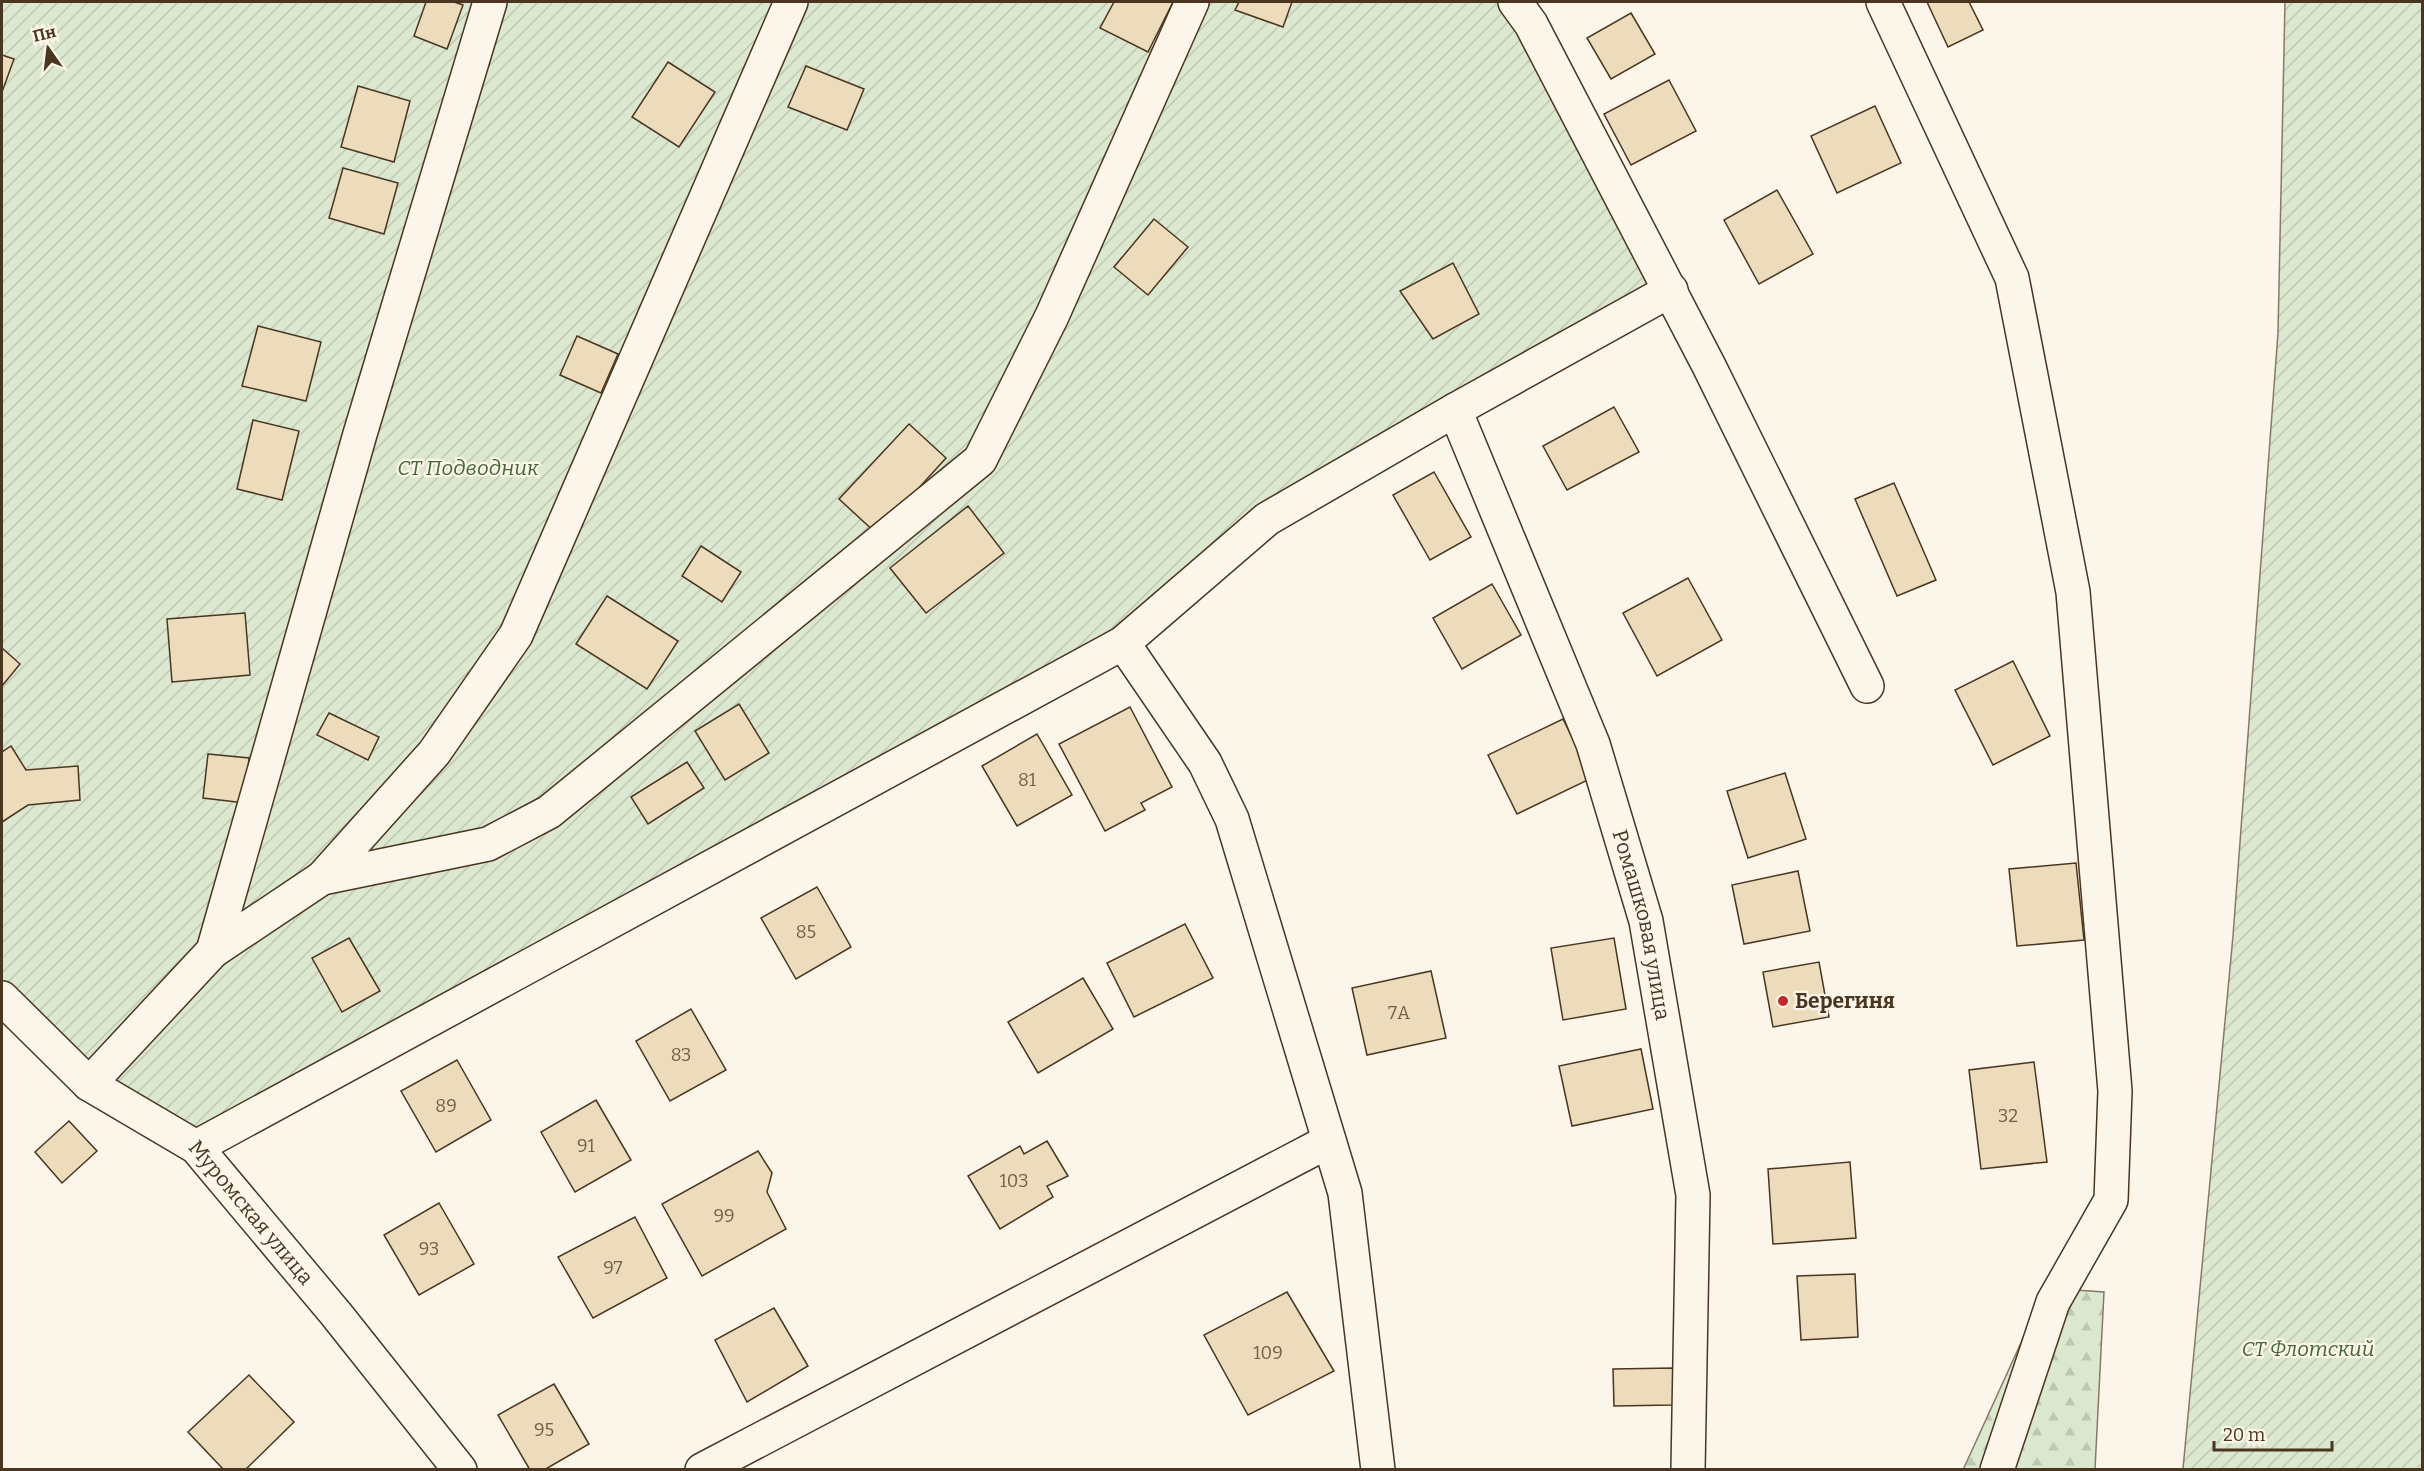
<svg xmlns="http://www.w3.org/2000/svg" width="2424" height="1471" font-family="Bitter,serif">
	<defs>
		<pattern id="forest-firs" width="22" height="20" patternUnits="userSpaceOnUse" patternTransform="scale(1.5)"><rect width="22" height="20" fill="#dce7d0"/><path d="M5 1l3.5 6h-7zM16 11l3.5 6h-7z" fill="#bec7b2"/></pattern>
		<pattern id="garden-furrows" width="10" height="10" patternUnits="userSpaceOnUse" patternTransform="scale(1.5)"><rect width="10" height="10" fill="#dce7d0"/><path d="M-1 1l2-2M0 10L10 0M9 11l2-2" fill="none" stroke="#bec7b2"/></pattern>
	</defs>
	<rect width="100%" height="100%" fill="#fbf6e9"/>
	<path fill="url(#forest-firs)" stroke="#887966" stroke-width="1.5" d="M2046 1288 2104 1292 2095 1469 1963 1470Z"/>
	<g fill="url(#garden-furrows)" stroke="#887966" stroke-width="1.5">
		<path d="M2 2H1515L1671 290 1267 519 1123 643 196 1147 2 998Z"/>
		<path d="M2285 2H2422V1469H2183L2233 936 2278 333Z"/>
	</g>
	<g fill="#ecdcbc" stroke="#4a3520" stroke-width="1.5">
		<path d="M426 2H454L463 5 447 49 414 36Z"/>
		<path d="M1114 2H1173L1148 52 1100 28Z"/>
		<path d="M1239 2H1292L1283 27 1235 10Z"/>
		<path d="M1927 2H1969L1983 30 1948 47Z"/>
		<path d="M1631 13 1655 54 1611 79 1587 38Z"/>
		<path d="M2 55 14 59 2 92Z"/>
		<path d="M668 62 715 92 679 147 632 117Z"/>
		<path d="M806 66 864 89 847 130 788 107Z"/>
		<path d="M1669 80 1696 131 1631 165 1604 114Z"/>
		<path d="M358 86 410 101 394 162 341 147Z"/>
		<path d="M1875 106 1901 163 1837 193 1811 136Z"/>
		<path d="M343 168 398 183 384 234 329 218Z"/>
		<path d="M1777 190 1813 254 1759 284 1724 220Z"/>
		<path d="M1154 219 1188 247 1148 295 1114 267Z"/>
		<path d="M1453 263 1479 314 1433 339 1400 291Z"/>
		<path d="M258 326 321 342 306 401 242 386Z"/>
		<path d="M577 336 618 354 601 393 560 375Z"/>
		<path d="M1614 407 1639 452 1567 490 1543 446Z"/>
		<path d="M253 420 299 431 282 500 237 489Z"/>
		<path d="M909 424 946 458 877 534 839 499Z"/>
		<path d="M1434 472 1471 537 1430 560 1393 495Z"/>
		<path d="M1894 483 1936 580 1897 596 1855 499Z"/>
		<path d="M968 506 1004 553 926 613 890 568Z"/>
		<path d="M701 546 741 572 722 602 682 576Z"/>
		<path d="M1688 578 1722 640 1657 676 1623 613Z"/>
		<path d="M1492 584 1521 635 1462 669 1433 618Z"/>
		<path d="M607 596 678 641 647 689 576 644Z"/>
		<path d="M245 613 250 675 172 682 167 619Z"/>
		<path d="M2 648 20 664 2 686Z"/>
		<path d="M2013 661 2050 736 1993 765 1955 690Z"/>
		<path d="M739 704 769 753 725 780 695 731Z"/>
		<path d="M1130 707 1172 787 1141 803 1145 810 1105 831 1059 744Z"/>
		<path d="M329 713 379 737 368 760 317 735Z"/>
		<path d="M1563 719 1592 778 1517 814 1488 755Z"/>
		<path d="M1037 734 1072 795 1017 826 982 766Z"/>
		<path d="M11 746 26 770 78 766 80 800 28 805 2 822V752Z"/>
		<path d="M208 754 249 758 245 803 203 798Z"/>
		<path d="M687 762 704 788 648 824 631 797Z"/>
		<path d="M1785 773 1806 839 1748 858 1727 791Z"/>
		<path d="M2076 863 2084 940 2017 946 2009 869Z"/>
		<path d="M1798 871 1810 931 1744 944 1732 885Z"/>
		<path d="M817 887 851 947 796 979 761 918Z"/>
		<path d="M1185 924 1213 978 1134 1017 1107 963Z"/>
		<path d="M349 938 380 991 342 1012 312 958Z"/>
		<path d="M1614 938 1626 1009 1563 1020 1551 948Z"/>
		<path d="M1819 962 1829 1017 1773 1027 1763 972Z"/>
		<path d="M1431 971 1446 1038 1367 1055 1352 988Z"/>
		<path d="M1083 978 1113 1029 1038 1073 1008 1022Z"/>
		<path d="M691 1009 726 1070 670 1101 636 1041Z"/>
		<path d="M1641 1049 1653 1109 1572 1126 1559 1066Z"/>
		<path d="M457 1060 491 1120 436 1152 401 1091Z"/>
		<path d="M2034 1062 2047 1162 1981 1169 1969 1070Z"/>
		<path d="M596 1100 631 1160 575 1192 541 1132Z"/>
		<path d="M69 1121 97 1151 62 1183 35 1152Z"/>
		<path d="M1047 1141 1068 1176 1047 1186 1053 1197 1000 1229 968 1176 1020 1146 1024 1154Z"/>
		<path d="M758 1151 772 1173 767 1192 786 1229 702 1276 662 1204Z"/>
		<path d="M1850 1162 1856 1238 1773 1244 1768 1169Z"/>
		<path d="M439 1203 474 1264 419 1295 384 1235Z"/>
		<path d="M635 1217 667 1278 593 1318 558 1257Z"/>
		<path d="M1855 1274 1858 1337 1801 1340 1797 1276Z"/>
		<path d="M1287 1292 1334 1371 1248 1415 1204 1335Z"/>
		<path d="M774 1308 808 1366 747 1402 715 1340Z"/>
		<path d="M1673 1368V1405L1614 1406 1613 1369Z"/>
		<path d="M249 1375 294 1422 245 1470H224L188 1432Z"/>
		<path d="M554 1384 589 1444 544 1470H530L498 1415Z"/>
	</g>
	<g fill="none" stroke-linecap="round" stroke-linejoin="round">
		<defs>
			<g id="minor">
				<path d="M1515 2 1531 24 1709 366 1867 686"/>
				<path d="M1883 2 2012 278 2073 592 2115 1091 2111 1200 2053 1302 1997 1470"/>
				<path id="s1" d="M1455 410 1593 744 1646 921 1693 1195 1688 1470"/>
				<path d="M1123 643 1205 763 1232 819 1345 1193 1378 1470"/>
				<path d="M322 878 488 844 549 812 980 460 1052 316 1192 2"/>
				<path d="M213 951 322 878 434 753 516 635 791 2"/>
				<path id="s2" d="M2 998 89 1084 196 1147 336 1314 460 1470"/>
				<path d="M89 1084 213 951 360 434 490 2"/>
				<path d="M196 1147 1123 643 1267 519 1455 410 1671 290"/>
				<path d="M702 1470 1329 1141"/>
			</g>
		</defs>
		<use href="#minor" stroke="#4a3520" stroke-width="36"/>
		<use href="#minor" stroke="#fbf6e9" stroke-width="33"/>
	</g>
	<circle fill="#c62828" stroke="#fbf6e9" stroke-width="2" cx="1783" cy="1001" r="6"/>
	<g text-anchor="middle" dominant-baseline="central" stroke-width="4.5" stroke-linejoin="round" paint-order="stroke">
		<g font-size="18" fill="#725f47">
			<text x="1027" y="780">81</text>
			<text x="806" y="932">85</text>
			<text x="1399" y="1013">7А</text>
			<text x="681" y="1055">83</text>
			<text x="446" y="1106">89</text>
			<text x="2008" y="1116">32</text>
			<text x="586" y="1146">91</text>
			<text x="1014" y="1181">103</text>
			<text x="724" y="1216">99</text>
			<text x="429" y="1249">93</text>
			<text x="613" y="1268">97</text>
			<text x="1268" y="1353">109</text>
			<text x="544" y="1430">95</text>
		</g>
		<g font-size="21" font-style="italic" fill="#436837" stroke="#fbf6e9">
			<text x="468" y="468">СТ Подводник</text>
			<text x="2308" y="1349">СТ Флотский</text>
		</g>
		<g font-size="21" fill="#4a3520" stroke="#fbf6e9">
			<text stroke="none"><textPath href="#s1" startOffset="549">Ромашковая улица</textPath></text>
			<text stroke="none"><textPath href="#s2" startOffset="332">Муромская улица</textPath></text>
		</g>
		<g font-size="21" font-weight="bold" fill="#4a3520" stroke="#fbf6e9" text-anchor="start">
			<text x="1795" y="1001">Берегиня</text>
		</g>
	</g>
	<rect width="2424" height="1471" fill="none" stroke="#4a3520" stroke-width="6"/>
	<g transform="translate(48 48) rotate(346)" stroke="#fbf6e9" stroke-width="4.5" paint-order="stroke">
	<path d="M0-4.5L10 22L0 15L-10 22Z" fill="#4a3520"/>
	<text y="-9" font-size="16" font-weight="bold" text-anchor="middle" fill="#4a3520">Пн</text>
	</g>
	<path d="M2214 1441v9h118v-9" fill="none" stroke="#4a3520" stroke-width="3"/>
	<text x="2223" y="1441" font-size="18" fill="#4a3520" stroke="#fbf6e9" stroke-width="4.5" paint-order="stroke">20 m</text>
</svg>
